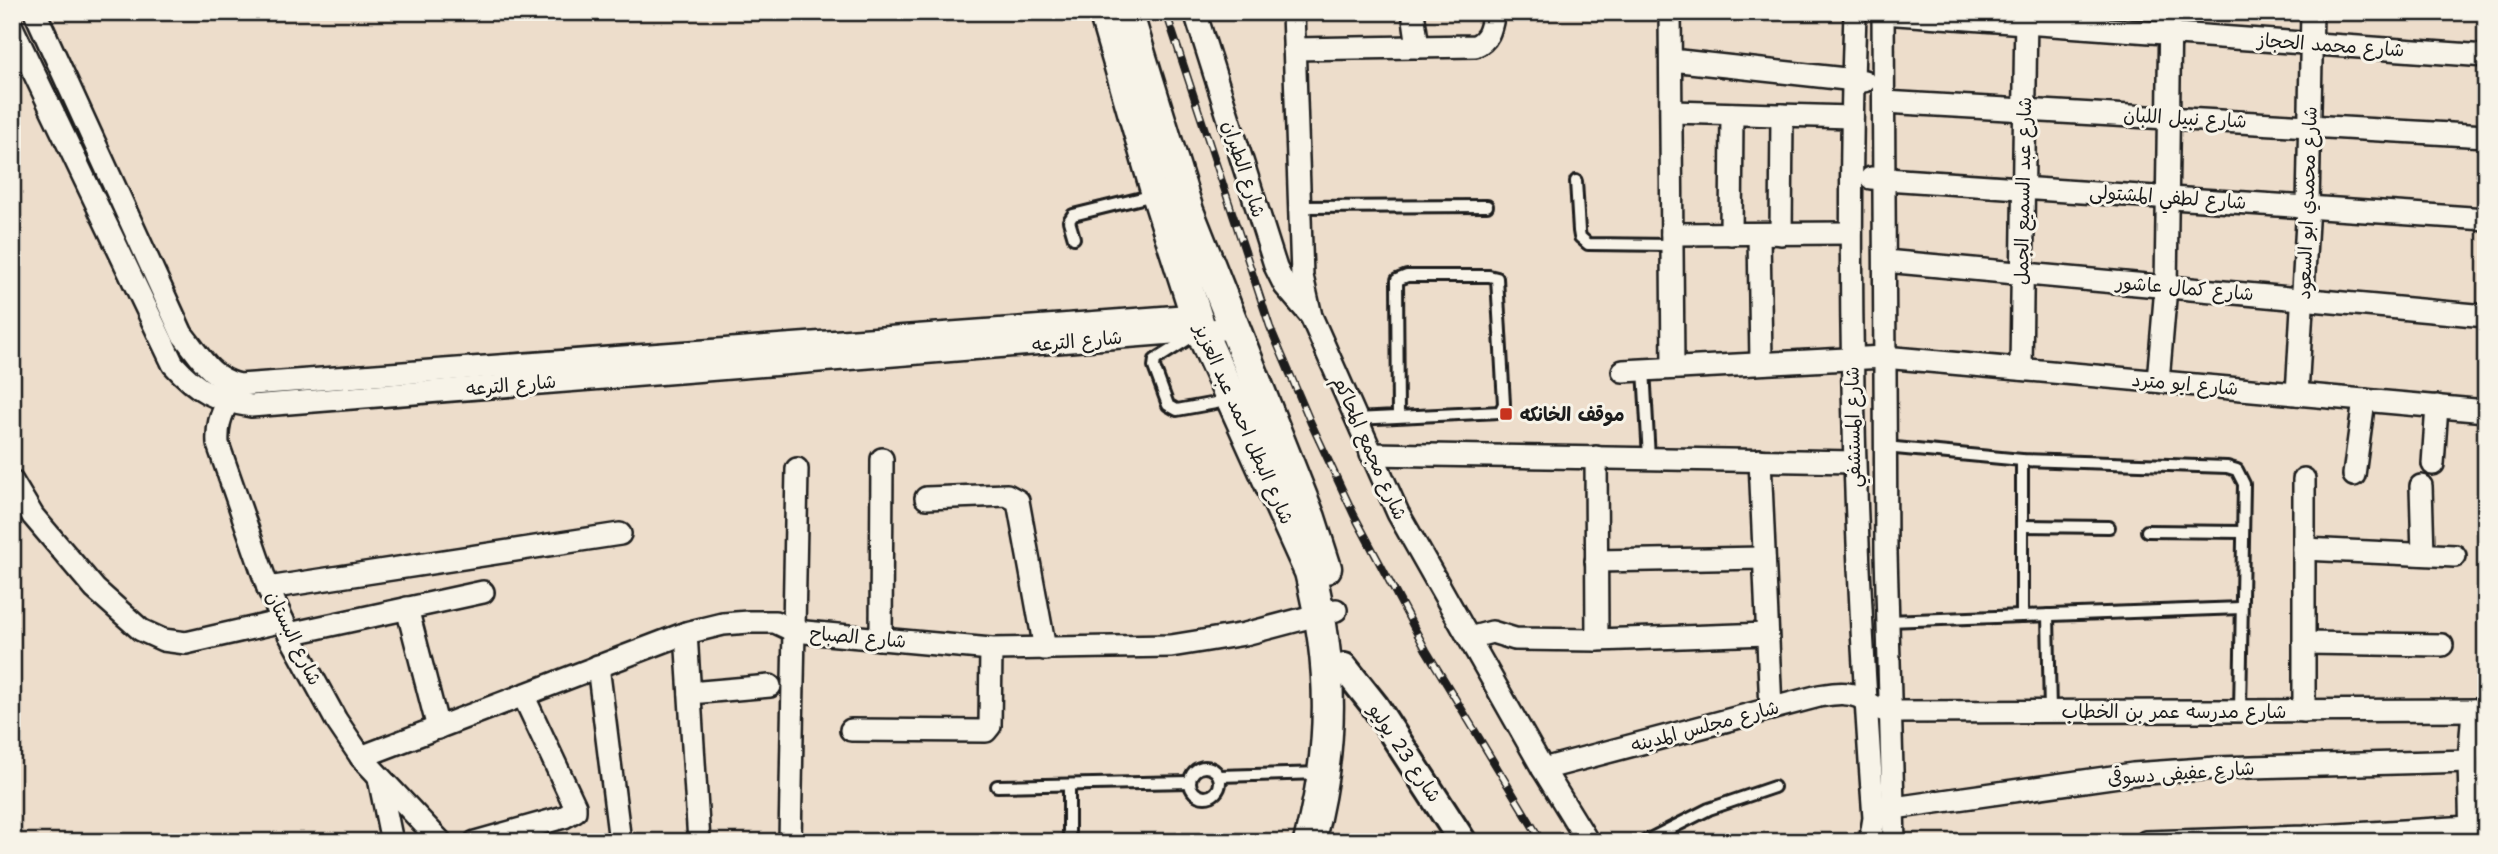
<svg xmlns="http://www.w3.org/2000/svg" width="2498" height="854" font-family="'Shantell Sans','Playpen Sans Arabic',sans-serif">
	<rect width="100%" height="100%" fill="#edddcb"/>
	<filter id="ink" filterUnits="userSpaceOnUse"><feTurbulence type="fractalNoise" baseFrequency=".0143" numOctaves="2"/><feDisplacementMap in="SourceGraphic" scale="14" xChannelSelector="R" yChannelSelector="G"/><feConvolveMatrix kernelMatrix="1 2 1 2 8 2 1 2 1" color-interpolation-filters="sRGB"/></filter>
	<g filter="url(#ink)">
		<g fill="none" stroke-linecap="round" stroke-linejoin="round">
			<defs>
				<g id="service">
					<path d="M1576 181 1579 231 1580 237 1588 244 1672 245"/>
					<path d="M1300 207 1487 206"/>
					<path d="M1074 238 1069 221 1073 215 1154 195"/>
					<path d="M1193 336 1155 360 1154 367 1168 405 1177 410 1232 400"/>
					<path d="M1644 369 1649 458"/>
					<path d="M1355 419 1500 412 1504 404 1497 278 1489 276H1407L1397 280 1398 417"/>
					<path d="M1885 447 2022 460 2227 467 2237 470 2244 484 2240 711"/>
					<path d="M2022 460V616"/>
					<path d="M2022 526 2109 527"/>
					<path d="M2147 531 2243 532"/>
					<path d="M2048 615 2050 712"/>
					<path d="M1888 621 2241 608"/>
					<circle cx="1205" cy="782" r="15"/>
					<path d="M1219 776 1321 773"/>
					<path d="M1069 785V842"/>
					<path d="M997 786 1190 782"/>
					<path d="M983 841 1002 842"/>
					<path d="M1644 842 1709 809 1774 787"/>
				</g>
				<g id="minor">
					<path d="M35 12 182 334C201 357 209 377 239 385L1196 315"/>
					<path d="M1195 12 1276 268 1285 286 1310 315"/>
					<path d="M1293 12 1302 276 1311 316 1398 513 1543 769 1588 842"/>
					<path d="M1413 12 1418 47"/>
					<path d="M1670 12 1673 368"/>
					<path d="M1855 12C1846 281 1854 550 1874 818L1870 842"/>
					<path d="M1883 12 1886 553 1894 842"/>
					<path d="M1883 13 2486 56"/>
					<path d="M12 27 173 364C197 391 215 400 251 406L1235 328"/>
					<path d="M1294 49 1475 46C1490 40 1491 27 1494 12"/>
					<path d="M1671 60 1864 81"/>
					<path d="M1884 102 2486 136"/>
					<path d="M1672 112 1852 117"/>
					<path d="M1871 178 2486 219"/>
					<path d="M1672 234 1851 233"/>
					<path d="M1731 234 1732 114"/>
					<path d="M1759 234 1761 363"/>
					<path d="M1781 234 1782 115"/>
					<path d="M1885 261 2486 316"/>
					<path d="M2021 369 2026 12"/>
					<path d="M1623 371 1884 357 2486 411"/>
					<path d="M2158 381 2166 287 2170 12"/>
					<path d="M2297 394 2308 205 2312 12"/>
					<path d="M228 402C220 416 217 427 218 444L268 588 289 634 336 720 361 757 441 842"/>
					<path d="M1371 454 1854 462"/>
					<path d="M1596 457 1597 640"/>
					<path d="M1760 460 1771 709"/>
					<path d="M2433 464 2437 406"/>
					<path d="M2354 475 2364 400"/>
					<path d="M2304 479V711"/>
					<path d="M12 481 33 516 95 589 141 630 163 640 186 643 283 621"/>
					<path d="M2421 486 2423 554"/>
					<path d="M926 498 1007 495 1018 501 1045 649"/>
					<path d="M2304 549 2455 556"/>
					<path d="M1596 561 1764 558"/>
					<path d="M268 588 620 534"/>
					<path d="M407 608 438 728"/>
					<path d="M686 633 699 842"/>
					<path d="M289 634 483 592"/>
					<path d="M1469 638 1492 632 1515 639 1597 640 1767 634"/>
					<path d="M881 639 882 459"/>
					<path d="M2304 643 2442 645"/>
					<path d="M598 666 620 842"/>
					<path d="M690 693 770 686"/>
					<path d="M851 730 986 731 990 726 991 649"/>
					<path d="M361 757 686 633 723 624 749 622H775L794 631 991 649 1171 646 1245 634 1336 610"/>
					<path d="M1543 769 1819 696C1832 694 1846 691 1859 697 1870 703 1877 710 1890 712L2486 710"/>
					<path d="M379 778 392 842"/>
					<path d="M1894 808 2133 774 2216 768 2469 761"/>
					<path d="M2471 841 2469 761 2473 710"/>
					<path d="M475 842 564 817 575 811V806L523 695"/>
					<path d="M790 842 797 469"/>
					<path d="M2146 842 2304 837 2486 826"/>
				</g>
				<path id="tertiary" d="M1344 667 1375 706 1463 842"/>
				<g id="secondary">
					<path d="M1104 12 1157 194 1201 331 1310 572C1334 667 1334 747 1309 842"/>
					<path d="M1127 12 1188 211 1310 518 1326 568"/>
				</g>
			</defs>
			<use href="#service" stroke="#1c1c1c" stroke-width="16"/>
			<use href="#minor" stroke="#1c1c1c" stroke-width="26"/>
			<use href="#tertiary" stroke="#1c1c1c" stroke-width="32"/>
			<use href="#secondary" stroke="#1c1c1c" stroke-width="35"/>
			<use href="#service" stroke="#f7f3e8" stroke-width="10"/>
			<use href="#minor" stroke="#f7f3e8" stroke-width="21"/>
			<use href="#tertiary" stroke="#f7f3e8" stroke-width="26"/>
			<use href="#secondary" stroke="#f7f3e8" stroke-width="30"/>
			<defs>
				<path id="rail" d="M1166 12 1270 327 1310 421 1354 515 1426 650 1542 842"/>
			</defs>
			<use href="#rail" stroke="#1c1c1c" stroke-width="8"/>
			<use href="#rail" stroke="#f7f3e8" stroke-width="5" stroke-dasharray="16" stroke-linecap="butt"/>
		</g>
	</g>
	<rect fill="#c8321e" stroke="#f7f3e8" stroke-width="2.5" x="1499" y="407" width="14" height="14" rx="3.5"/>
	<g text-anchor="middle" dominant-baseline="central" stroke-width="6" stroke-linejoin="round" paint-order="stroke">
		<g font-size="19" fill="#1c1c1c" stroke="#f7f3e8">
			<text transform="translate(2331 45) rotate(4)">شارع محمد الحجاز</text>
			<text transform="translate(2185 118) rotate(3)">شارع نبيل اللبان</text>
			<text transform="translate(1244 169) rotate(72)">شارع الطيران</text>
			<text transform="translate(2023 191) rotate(-89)">شارع عبد السميع الجمل</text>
			<text transform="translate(2168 197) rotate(4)">شارع لطفي المشتولى</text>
			<text transform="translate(2307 203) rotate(-88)">شارع محمدي ابو السعود</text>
			<text transform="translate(2185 288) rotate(5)">شارع كمال عاشور</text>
			<text transform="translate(1077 341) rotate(-5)">شارع الترعه</text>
			<text transform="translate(2185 384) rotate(5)">شارع ابو مترد</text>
			<text transform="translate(511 385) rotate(-5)">شارع الترعه</text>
			<text transform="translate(1244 424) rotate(66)">شارع البطل احمد عبد العزيز</text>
			<text transform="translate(1853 427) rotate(-91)">شارع المستشفي</text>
			<text transform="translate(1370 448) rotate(66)">شارع مجمع المحاكم</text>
			<text transform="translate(858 637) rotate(5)">شارع الصباح</text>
			<text transform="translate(294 638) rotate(64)">شارع البستان</text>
			<text x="2174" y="711">شارع مدرسه عمر بن الخطاب</text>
			<text transform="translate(1705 726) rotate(-15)">شارع مجلس المدينه</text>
			<text transform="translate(1405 753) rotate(56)">شارع 23 يوليو</text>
			<text transform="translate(2181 773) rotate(-4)">شارع عفيفى دسوقى</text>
		</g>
		<g font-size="19" font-weight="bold" fill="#1c1c1c" stroke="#f7f3e8" text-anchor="start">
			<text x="1520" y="414">موقف الخانكه</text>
		</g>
	</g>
	<rect width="2498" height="854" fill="none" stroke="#f7f3e8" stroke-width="42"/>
	<rect x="21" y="21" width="2456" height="812" fill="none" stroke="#1c1c1c" stroke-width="2.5" filter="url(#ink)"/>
</svg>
